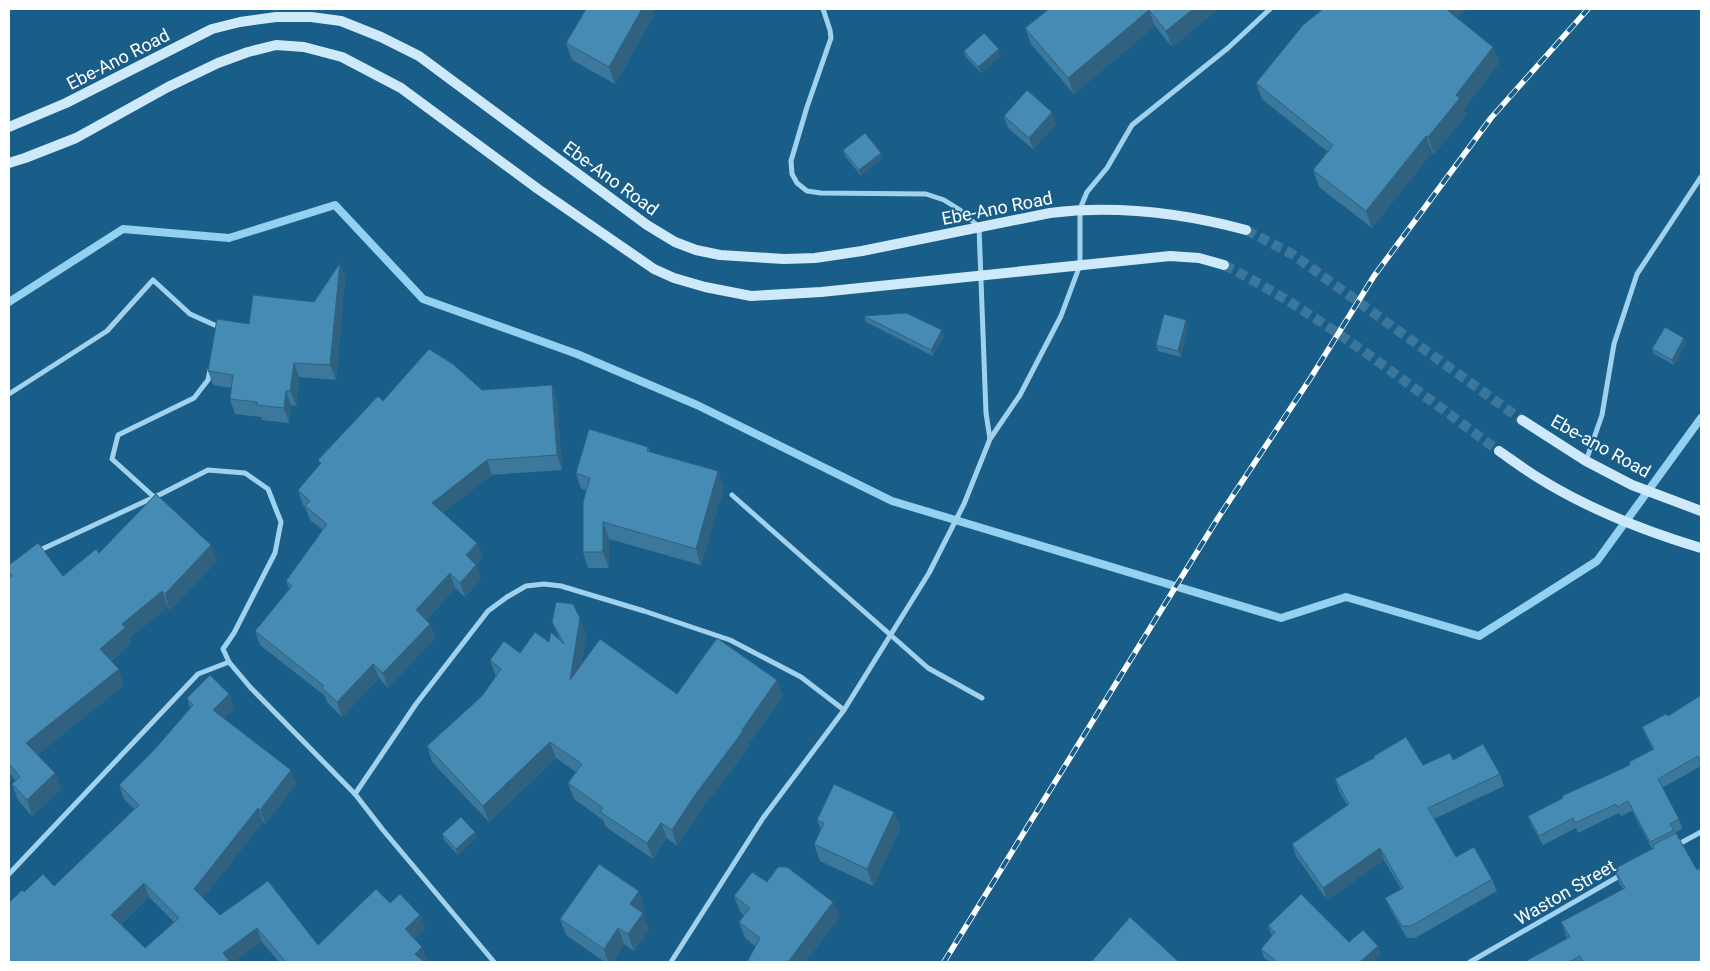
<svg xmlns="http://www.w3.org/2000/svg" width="1710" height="971" font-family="Roboto,sans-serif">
	<rect width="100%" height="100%" fill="#185e89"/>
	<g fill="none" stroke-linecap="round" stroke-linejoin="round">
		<path stroke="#94d0f0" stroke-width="8" d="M9 302 123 229 229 238 335 205 423 299 577 354 697 405 892 501 1281 618 1346 597 1479 636 1597 561 1701 418"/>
		<g stroke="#3b769b" stroke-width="10" stroke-dasharray="10 5" stroke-linecap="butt">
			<path d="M1246 230 1292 254 1522 420"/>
			<path d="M1224 265C1323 315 1410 386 1499 451"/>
		</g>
		<g stroke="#a1d2ed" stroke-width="5">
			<path d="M823 9 830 30 831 38 807 107 791 161 792 174 797 183 807 191 821 193 926 194 944 200 960 210 979 227 986 413 990 439"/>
			<path d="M9 394 107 331 153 280 190 314 219 327 218 330"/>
			<path d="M1586 461 1602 415 1614 344 1637 274 1701 177"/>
			<path d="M732 495 928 668 982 698"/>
			<path d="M154 497 112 459 118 435 194 398 208 380 210 370"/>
			<path d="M38 551 161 494 208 470 245 473 268 489 281 522 275 553 234 633 223 649 229 662"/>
			<path d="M355 794 416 704 488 611 507 597 526 586 544 584 561 586 644 611 730 640 801 677 844 710"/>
			<path d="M1677 845 1701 832"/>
			<path d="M9 874 198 674 229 662 250 687 355 794 383 830 494 962"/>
			<path d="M671 962 763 818 844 710 929 573 964 504 990 439 1020 395 1061 316 1080 265V209L1087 192 1107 168 1132 125 1228 48 1270 9"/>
			<path d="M1470 962 1621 875"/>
		</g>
		<g stroke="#cee9fa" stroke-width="10">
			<path d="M9 127 66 103 212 29 240 22 276 17H311L341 21 381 37 419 56 647 225 675 242 696 250 720 255 784 259 815 258 862 251 1050 213C1115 205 1182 213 1246 230"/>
			<path d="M9 163 25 158 76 138 168 87 218 63 248 52 276 45 304 47 342 57 401 88 538 189 654 269 674 278 705 287 751 296 821 292 1170 256 1199 258 1224 265"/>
			<path d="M1522 420 1586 461 1632 485 1701 511"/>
			<path d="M1499 451C1512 460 1524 469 1537 477 1588 509 1644 531 1701 548"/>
		</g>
		<defs>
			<path id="rail" d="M944 962 1218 518 1310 379 1374 276 1491 118 1588 9"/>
		</defs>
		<use href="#rail" stroke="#fff" stroke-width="5.5"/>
		<use href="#rail" stroke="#185e89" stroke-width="4" stroke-dasharray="11" stroke-linecap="butt"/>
	</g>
	<g fill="#3b789b" fill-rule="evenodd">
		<path d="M586 9H652L654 15 615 84 572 60 566 43Z"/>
		<path d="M1049 9H1218L1172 47 1155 26 1074 94 1031 44 1025 28Z"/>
		<path d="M1467 9 1457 18 1493 47 1499 63 1464 109 1466 115 1434 154 1432 152 1372 228 1319 187 1313 170 1328 152 1262 99 1256 83Z"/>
		<path d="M964 51 1001 55 981 73 966 57Z"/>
		<path d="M1004 116 1056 124 1033 149 1008 128Z"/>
		<path d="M843 150 883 158 861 176 845 156Z"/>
		<path d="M345 277 336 380 299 377 296 406 291 405 289 423 262 420 261 417 235 414 230 399 231 388 213 385 208 371 249 324 314 302Z"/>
		<path d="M864 316 942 330 944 336 933 356 866 322Z"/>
		<path d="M1186 320 1188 326 1181 357 1158 351 1156 345Z"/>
		<path d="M1684 338 1686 344 1674 365 1654 354 1652 349Z"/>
		<path d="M552 385 557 399 562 470 492 475 443 512 483 557 476 565 481 579 465 597 455 588 426 620 430 624 435 638 388 688 379 678 342 717 327 702 325 696 260 645 255 631 289 589 286 581 323 530 310 520 305 507 303 505 298 490 320 464 318 460 383 401 482 390Z"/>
		<path d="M648 447 650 452 724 487 701 565 609 539V568H588L583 552 586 490 581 489 576 473Z"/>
		<path d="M211 545 217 561 170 610 168 607 129 638 131 644 111 661 124 685 37 755 55 773 61 789 32 816 18 800 12 784 16 781 9 772V565L63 576 99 553Z"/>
		<path d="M552 622 586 633 581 666 677 694 777 680 783 696 748 745 749 747 701 810 677 846 667 838 653 859 606 827 603 820 574 799 568 783 576 772 556 758 489 822 432 762 427 746 482 696 496 677 490 660 520 653 549 642 560 640Z"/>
		<path d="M1701 695V766L1662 788 1679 819 1682 829 1675 833 1701 962H1524L1567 938 1561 922 1623 889 1619 883 1614 869 1652 849 1632 811 1621 816 1619 813 1578 833 1576 828 1543 845 1532 826 1528 816 1630 765 1653 750 1646 736 1642 727 1668 716Z"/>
		<path d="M187 698 234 708 224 718 296 784 265 824 263 822 203 898 220 915 318 945 390 903 420 915 425 929 414 939 422 947 427 961 426 962H279L262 942 9 962 24 892 54 886 134 809 124 799 119 785 155 749 190 708ZM149 897 174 922 145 948 121 924Z"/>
		<path d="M1453 760 1500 774 1504 786 1434 819 1456 857 1492 879 1497 891 1415 938H1407L1390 909 1385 898 1401 889 1384 860 1327 900 1296 856 1292 844 1347 805 1339 791 1335 779Z"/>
		<path d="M894 812 900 829 873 886 820 861 814 844 821 830 817 820Z"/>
		<path d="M442 834 477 837 458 855 444 840Z"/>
		<path d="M767 882 833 902 839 918 805 962H747L756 947 745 938 739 922 744 915 740 912 734 896Z"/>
		<path d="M645 908 642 912 649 930 634 951 624 944 612 962H605L566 935 560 919Z"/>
		<path d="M1268 926 1349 942 1378 946 1381 954 1372 962H1270L1264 958 1261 949 1272 936Z"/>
	</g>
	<g fill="#30617e">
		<path d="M642 9H652L654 15 615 84 609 67Z"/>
		<path d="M1193 9H1218L1172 47 1166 31Z"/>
		<path d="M1445 9H1467L1451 24Z"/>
		<path d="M1149 10 1155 26 1074 94 1068 78Z"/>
		<path d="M1493 47 1499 63 1464 109 1466 115 1434 154 1428 137 1456 95Z"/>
		<path d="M999 49 1001 55 981 73 978 67Z"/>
		<path d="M1052 112 1056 124 1033 149 1029 138Z"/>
		<path d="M1426 136 1432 152 1372 228 1366 211Z"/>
		<path d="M881 153 883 158 861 176 859 170Z"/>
		<path d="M340 263 345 277 336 380 330 365Z"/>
		<path d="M1186 320 1188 326 1181 357 1178 351Z"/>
		<path d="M942 330 944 336 933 356 931 350Z"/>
		<path d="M1684 338 1686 344 1674 365 1672 360Z"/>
		<path d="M294 363 299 377 296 406 290 391Z"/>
		<path d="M552 385 557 399 562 470 557 455Z"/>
		<path d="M286 391 291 405 289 423 284 408Z"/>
		<path d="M487 460 492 475 438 517 432 503Z"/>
		<path d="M718 471 724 487 701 565 696 549Z"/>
		<path d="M603 522 609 539V568L603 552Z"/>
		<path d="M477 543 483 557 471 570 466 555Z"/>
		<path d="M211 545 217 561 170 610 165 594Z"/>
		<path d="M476 565 481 579 465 597 460 583Z"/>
		<path d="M450 573 455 588 421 625 416 610Z"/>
		<path d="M162 591 168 607 129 638 131 644 106 665 100 649 122 624Z"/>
		<path d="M580 618 586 633 576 696 570 680Z"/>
		<path d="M430 624 435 638 388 688 383 673Z"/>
		<path d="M373 664 379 678 342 717 337 702Z"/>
		<path d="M119 669 124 685 32 759 26 743Z"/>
		<path d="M777 680 783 696 748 745 749 747 701 810 677 846 672 830 695 795Z"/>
		<path d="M229 694 234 708 218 724 213 710Z"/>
		<path d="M550 742 556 758 489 822 483 806Z"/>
		<path d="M291 770 296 784 265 824 260 810Z"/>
		<path d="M55 773 61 789 32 816 27 800Z"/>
		<path d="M258 808 263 822 199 903 194 889Z"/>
		<path d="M894 812 900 829 873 886 867 869Z"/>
		<path d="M661 823 667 838 653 859 647 843Z"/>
		<path d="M475 832 477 837 458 855 456 849Z"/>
		<path d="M1380 848 1384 860 1327 900 1323 888Z"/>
		<path d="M144 883 149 897 116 928 111 915Z"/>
		<path d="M639 891 645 908 636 920 630 904Z"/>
		<path d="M833 902 839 918 805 962H788Z"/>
		<path d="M643 913 649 930 634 951 628 934Z"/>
		<path d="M420 915 425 929 410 943 405 929Z"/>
		<path d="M257 928 262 942 234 962H226L223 953Z"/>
		<path d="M618 928 624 944 612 962H608L604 949Z"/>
		<path d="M1378 946 1381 954 1372 962H1360Z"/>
		<path d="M422 947 427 961 426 962H419L415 954Z"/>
	</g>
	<g fill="#458bb4" stroke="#30617e" fill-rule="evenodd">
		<path d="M586 9H642L609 67 566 43Z"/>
		<path d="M1049 9H1193L1166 31 1149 10 1068 78 1025 28Z"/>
		<path d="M1323 9H1446L1493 47 1456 95 1460 98 1428 137 1426 136 1366 211 1313 170 1333 145 1256 83 1303 25Z"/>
		<path d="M984 33 999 49 978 67 964 51Z"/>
		<path d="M1027 90 1052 112 1029 138 1004 116Z"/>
		<path d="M865 133 881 153 859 170 843 150Z"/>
		<path d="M340 263 330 365 294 363 290 391H286L284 408 257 405V402L230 399 233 375 208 371 217 319 249 324 253 295 314 302Z"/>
		<path d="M906 313 942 330 931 350 864 316Z"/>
		<path d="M1164 314 1186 320 1178 351 1156 345Z"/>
		<path d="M1665 327 1684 338 1672 360 1652 349Z"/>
		<path d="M429 349 453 364 482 390 552 385 557 455 487 460 432 503 477 543 466 555 476 565 460 583 450 573 416 610 430 624 383 673 373 664 337 702 322 688 324 686 255 631 292 586 286 581 327 524 305 506 310 501 298 490 321 463 318 460 378 396 383 401Z"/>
		<path d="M589 429 648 447 647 451 718 471 696 549 603 522V552H583V502L590 478 576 473Z"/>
		<path d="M156 494 211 545 165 594 162 591 122 624 125 628 100 649 119 669 26 743 55 773 27 800 12 784 20 777 9 763V577L12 576 9 571V565L38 543 63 576 96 549 99 553Z"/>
		<path d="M556 602 573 604 580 618 570 680 600 639 677 694 717 638 777 680 742 730 743 731 695 795 672 830 661 823 647 843 600 812 603 808 568 783 582 764 550 742 483 806 427 746 482 696 501 669 490 660 504 641 520 653 535 632 549 642 551 632 564 644 552 622Z"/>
		<path d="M210 675 229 694 213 710 291 770 260 810 258 808 194 889 220 915 268 881 318 945 376 889 390 903 400 894 420 915 405 929 422 947 415 954 424 962H286L257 928 223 953 230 962H9V903L22 890 24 892 43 874 54 886 139 805 119 785 155 749 193 705 187 698ZM144 883 179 918 145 948 111 915Z"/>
		<path d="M1701 695V762L1698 756 1658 779 1679 819 1670 824 1674 830 1650 842 1628 801 1617 807 1616 804 1575 823 1573 818 1539 836 1528 816 1563 798 1562 796 1630 765 1629 762 1654 749 1642 727 1666 714 1668 716Z"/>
		<path d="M1406 737 1423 765 1450 753 1453 760 1483 744 1500 774 1428 808 1456 857 1474 847 1492 879 1411 926H1402L1385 898 1403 888 1380 848 1323 888 1292 844 1349 804 1335 779 1374 758V756Z"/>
		<path d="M834 784 894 812 867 869 814 844 824 823 817 820Z"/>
		<path d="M461 817 475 832 456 849 442 834Z"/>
		<path d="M1676 833 1697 870 1701 867V962H1583L1580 956 1569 962H1524L1570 937 1561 922 1625 888 1614 869 1654 848 1653 845Z"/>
		<path d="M599 864 639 891 630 904 643 913 628 934 618 928 604 949 560 919Z"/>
		<path d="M778 867H787L833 902 788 962H747L760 938 739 922 750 908 734 896 752 872 767 882Z"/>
		<path d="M1301 894 1349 942 1363 930 1378 946 1360 962H1277L1261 949 1275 932 1268 926Z"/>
		<path d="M1130 917 1179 962H1091Z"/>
	</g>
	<g text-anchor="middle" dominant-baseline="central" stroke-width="4" stroke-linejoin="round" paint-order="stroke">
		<g font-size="18" fill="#fff" stroke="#185e89">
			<text transform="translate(118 59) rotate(-27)">Ebe-Ano Road</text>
			<text transform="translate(611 178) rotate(36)">Ebe-Ano Road</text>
			<text transform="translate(997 208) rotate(-11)">Ebe-Ano Road</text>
			<text transform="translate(1601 446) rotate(29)">Ebe-ano Road</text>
			<text transform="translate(1565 892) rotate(-30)">Waston Street</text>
		</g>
	</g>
	<rect width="1710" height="971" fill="none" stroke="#ffffff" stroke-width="20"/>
</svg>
